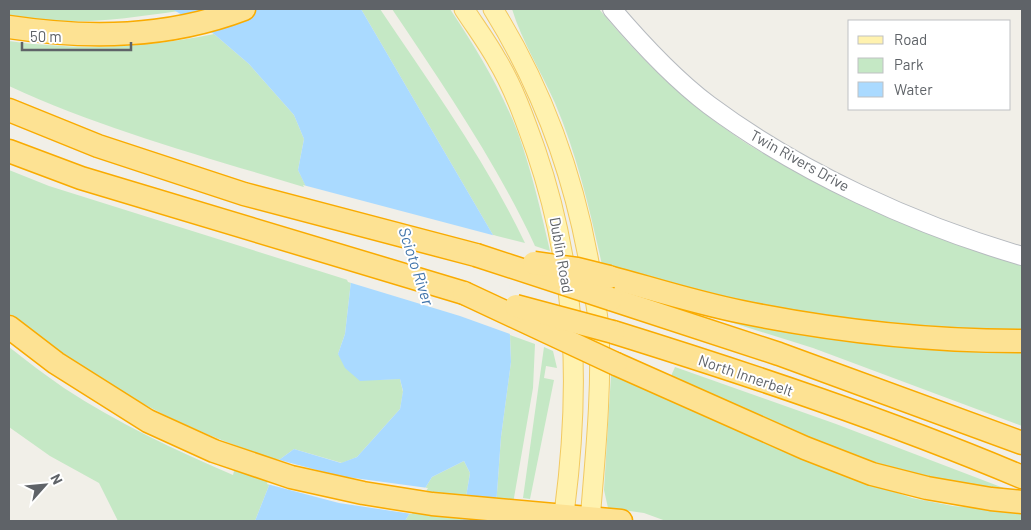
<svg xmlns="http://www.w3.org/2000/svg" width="1031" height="530" font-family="Barlow,sans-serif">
	<rect width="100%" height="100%" fill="#f1efe8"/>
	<g fill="#c5e8c5">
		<path d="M9 9H172L179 11C120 19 69 28 9 15Z"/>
		<path d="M361 9H380C431 85 486 161 525 243L493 235Z"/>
		<path d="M392 9H450C476 48 501 89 518 133 532 172 541 212 550 251L535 246C496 162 443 85 392 9Z"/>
		<path d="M512 9H599C639 58 684 101 737 137 763 155 791 168 820 182 886 215 953 241 1022 265V330C927 329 828 321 734 301 690 292 646 277 602 265 590 210 577 155 555 103 541 71 522 42 512 9Z"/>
		<path d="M214 34 249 64 294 115 304 139 298 170 307 188C206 157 104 130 9 86V41C21 43 34 44 47 45 104 50 158 45 214 34Z"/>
		<path d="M9 170 49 186 351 281 345 334 338 354 360 380 400 379 403 392 400 409 357 457 342 463 294 449 279 460 255 521H118L99 483 50 456 9 427V347C27 361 45 375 64 388 117 423 175 450 233 475L240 447C155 416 79 371 9 314Z"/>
		<path d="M731 317 1022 349V426L813 348 730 322Z"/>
		<path d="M510 335 535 344 533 388 510 521H495L501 437 511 362Z"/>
		<path d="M544 347 553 351 557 368 546 366 544 378 554 380 530 499 523 498Z"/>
		<path d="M675 367 836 424 1019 494 896 473 773 424 671 376Z"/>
		<path d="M611 375 847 475 912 498 953 506 1022 512V521H666L644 513 608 508 604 490Z"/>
		<path d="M464 461 470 473 462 521H405L432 477Z"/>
	</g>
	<path fill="#aadaff" d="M172 9H361L493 235 508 288 511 362 501 437 495 521H462L470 473 464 461 432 477 405 521H255L279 460 294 449 341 463 357 457 400 409 403 391 400 379 360 381 345 368 338 354 345 334 351 281 298 170 304 139 294 115 249 64 214 34Z"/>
	<g fill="#f1efe8">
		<path d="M303 185 496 236 510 288 513 335 460 316 348 282Z"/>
		<path d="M276 459 339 476 428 488 412 514 339 503 267 484Z"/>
	</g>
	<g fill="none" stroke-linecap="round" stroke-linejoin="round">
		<defs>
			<path id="secondary" d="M612 9C641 43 673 78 709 105 799 172 915 225 1022 256"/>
			<g id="primary">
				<path d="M464 9C475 26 487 42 497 60 514 88 525 120 536 151 578 274 581 393 563 521"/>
				<path d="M493 9C544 91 577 185 592 280 594 296 598 313 599 329 602 393 595 457 590 521"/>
			</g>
			<g id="highway">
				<path d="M9 27C89 39 168 38 244 9"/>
				<path d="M9 110 98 146 244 194 476 255"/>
				<path d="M9 151 81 178 464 293"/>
				<path d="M609 277C653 289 697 303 742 312 835 331 928 341 1022 341"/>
				<path d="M611 299 779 354 1022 443"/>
				<path d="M9 327 56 363 148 421 214 451 291 477 363 493 432 504 621 521"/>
				<path d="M613 332C751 375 889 421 1022 477"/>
				<path d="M616 364 805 448 872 474 927 488 991 499 1022 502"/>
			</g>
		</defs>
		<use href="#secondary" stroke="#b6babf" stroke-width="20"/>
		<use href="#primary" stroke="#f2c960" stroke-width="21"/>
		<use href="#highway" stroke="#f9ab00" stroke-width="25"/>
		<use href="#secondary" stroke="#fff" stroke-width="18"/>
		<use href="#primary" stroke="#fff2af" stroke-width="19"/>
		<use href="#highway" stroke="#fde293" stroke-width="22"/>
		<defs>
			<g id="highway-bridge">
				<path d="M476 255 611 299"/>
				<path d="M534 263 577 269 609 277"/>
				<path d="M464 293 616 364"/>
				<path d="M516 306 613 332"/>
			</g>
		</defs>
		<use href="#highway-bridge" stroke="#f9ab00" stroke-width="25" stroke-linecap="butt"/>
		<use href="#highway-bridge" stroke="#fde293" stroke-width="22"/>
	</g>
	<g text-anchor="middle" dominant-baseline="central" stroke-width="4" stroke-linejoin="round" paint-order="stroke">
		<g font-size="15" fill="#5f6368" stroke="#fff">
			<text transform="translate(800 160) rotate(29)">Twin Rivers Drive</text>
			<text transform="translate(562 255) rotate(80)">Dublin Road</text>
			<text transform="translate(746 375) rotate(19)">North Innerbelt</text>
		</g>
		<g font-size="16" font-style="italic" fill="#4174aa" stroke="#fff">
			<text transform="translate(417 266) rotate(72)">Scioto River</text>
		</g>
	</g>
	<rect width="1031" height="530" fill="none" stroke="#5f6368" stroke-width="20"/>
	<rect x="848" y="20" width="162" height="90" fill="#ffffff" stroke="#bfc1c3"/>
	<rect x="858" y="36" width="25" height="8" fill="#fff2af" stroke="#bfc1c3"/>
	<text x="894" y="45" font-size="15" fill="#5f6368">Road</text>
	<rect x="858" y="58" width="25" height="15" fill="#c5e8c5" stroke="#bfc1c3"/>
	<text x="894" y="70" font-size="15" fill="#5f6368">Park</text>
	<rect x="858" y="82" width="25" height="15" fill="#aadaff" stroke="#bfc1c3"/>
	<text x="894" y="95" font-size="15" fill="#5f6368">Water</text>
	<g transform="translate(45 485) rotate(63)" stroke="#ffffff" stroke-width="4" paint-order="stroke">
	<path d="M0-4L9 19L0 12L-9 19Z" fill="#5f6368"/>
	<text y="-8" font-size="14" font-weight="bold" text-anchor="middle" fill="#5f6368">N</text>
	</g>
	<path d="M22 42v8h109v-8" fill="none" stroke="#5f6368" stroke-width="2.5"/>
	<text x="30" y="42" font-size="15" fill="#5f6368" stroke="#ffffff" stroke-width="4" paint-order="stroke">50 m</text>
</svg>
